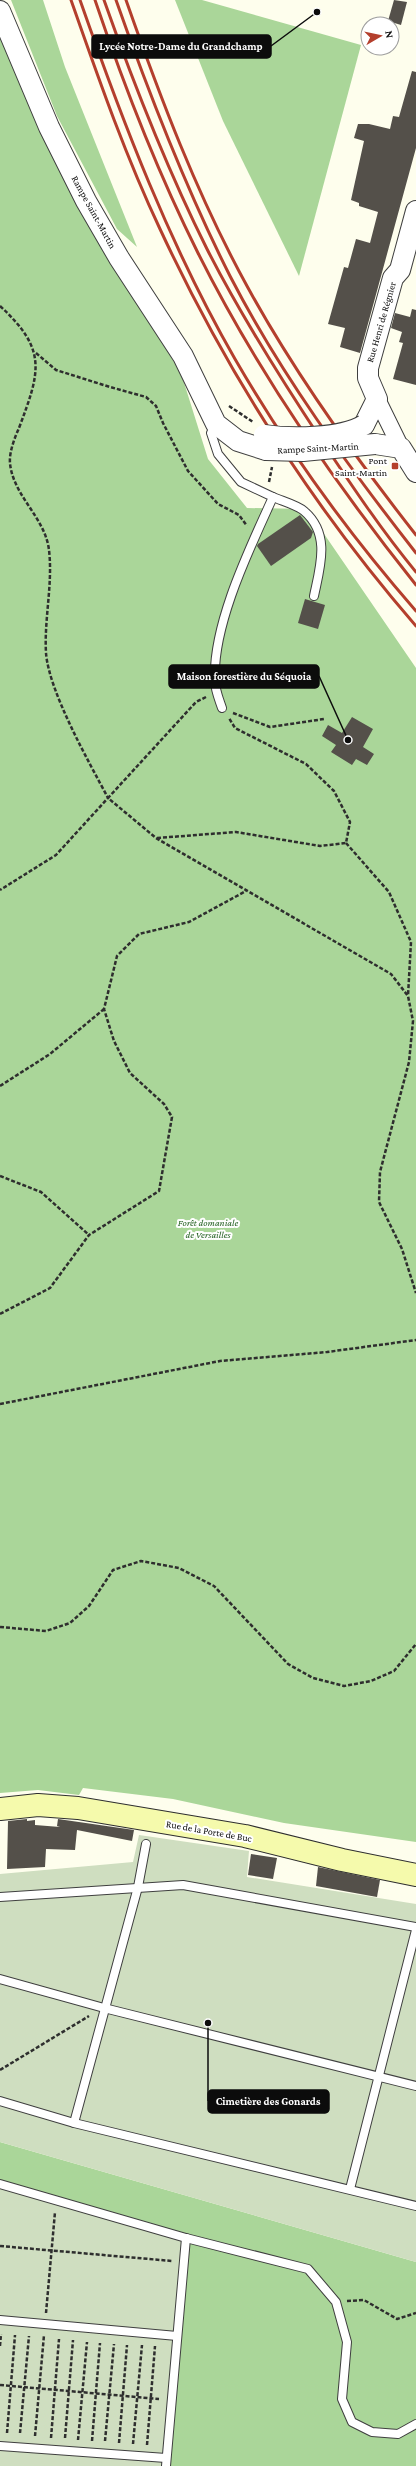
<svg xmlns="http://www.w3.org/2000/svg" width="416" height="2466" font-family="'Crimson Pro',serif">
	<rect width="100%" height="100%" fill="#fefeed"/>
	<g fill="#aad699">
		<path d="M11 0H43L65 67 137 247 117 229 57 116Z"/>
		<path d="M175 0H202L361 45 299 276 223 121Z"/>
		<path d="M0 34 77 205 181 373 208 459 247 508 307 509 416 668V1842L284 1823 173 1799 83 1788 79 1795 38 1790 0 1793Z"/>
		<path d="M0 2142 416 2262V2466H166L0 2184Z"/>
	</g>
	<g fill="#cfdec0">
		<path d="M139 1835 249 1851 247 1877 416 1904V2262L0 2142V1874L133 1862Z"/>
		<path d="M0 2184 186 2238 166 2466H0Z"/>
	</g>
	<g fill="#54504a">
		<path d="M394 0 407 2 401 25 388 21Z"/>
		<path d="M412 71 416 72V148L360 353 340 347 345 328 328 324 344 267 348 268 356 239 370 243 378 212 359 206V203L351 200 364 141 354 138 358 124H369L390 129 393 116 399 117Z"/>
		<path d="M412 309 416 310V385L393 379 403 343 399 342 402 332 391 328 395 313 410 317Z"/>
		<path d="M300 515 313 532 311 538 271 566 257 546 258 544Z"/>
		<path d="M305 599 325 605 318 629 298 623Z"/>
		<path d="M352 717 373 729 363 747 374 754 367 765 356 759 352 765 331 752 336 745 322 736 328 725 342 733Z"/>
		<path d="M27 1819V1821L35 1820V1825L60 1827 57 1826 58 1819 134 1830 132 1841 77 1830 75 1850 46 1849 45 1867 7 1869 8 1821Z"/>
		<path d="M251 1854 277 1858 273 1879 248 1875Z"/>
		<path d="M318 1867 380 1880 377 1897 316 1886Z"/>
	</g>
	<g fill="none" stroke-linecap="round" stroke-linejoin="round">
		<defs>
			<g id="service">
				<path d="M216 423 211 433 218 454 241 482 273 497C250 548 212 625 215 681 215 690 219 699 222 708"/>
				<path d="M273 497C282 501 297 505 304 511 331 534 320 567 314 596"/>
				<path d="M0 1897 183 1885 416 1927"/>
				<path d="M0 1979 104 2008 416 2086"/>
				<path d="M0 2101 74 2123 416 2206"/>
				<path d="M74 2123 138 1887 146 1844"/>
				<path d="M0 2184 186 2238 308 2269 336 2302 347 2342 342 2399 352 2422 372 2432 398 2434 416 2424"/>
				<path d="M350 2189 416 1930"/>
				<path d="M0 2320 177 2336"/>
				<path d="M0 2446 166 2458"/>
				<path d="M166 2466 186 2238"/>
			</g>
			<path id="minor" d="M377 399 401 448"/>
			<g id="tertiary">
				<path d="M0 11 49 127 86 201 119 258 183 356 216 424 238 441 266 450"/>
				<path d="M364 425 377 399 368 378V368L393 278 400 270 416 211"/>
				<path d="M375 444 401 448 416 472"/>
			</g>
			<path id="secondary" d="M0 1809 38 1805 78 1808 245 1836 342 1860 416 1875"/>
		</defs>
		<use href="#service" stroke="#3f3f3f" stroke-width="10"/>
		<use href="#minor" stroke="#3f3f3f" stroke-width="18"/>
		<use href="#tertiary" stroke="#3f3f3f" stroke-width="22"/>
		<use href="#secondary" stroke="#2e2e2e" stroke-width="24"/>
		<g stroke="#2e2e2e" stroke-width="2.5" stroke-dasharray="4 2" stroke-linecap="butt">
			<path d="M0 306C48 350 40 372 19 428 15 437 9 452 10 463 13 496 45 517 49 550 53 584 44 619 46 653 49 692 89 762 108 798L56 855 0 890"/>
			<path d="M36 353 56 370 110 387 146 397 156 406 163 423 188 471 218 504 239 515 247 526"/>
			<path d="M229 406 253 422"/>
			<path d="M269 482 272 467"/>
			<path d="M206 697 196 702 108 798 156 838 391 974 408 996 413 1021 409 1062 380 1172 379 1202 402 1249 416 1293"/>
			<path d="M233 713 270 727 324 719"/>
			<path d="M157 838 236 832 320 846 346 843 350 822 334 791 306 764 235 728 229 718"/>
			<path d="M346 843 389 892 411 942 408 996"/>
			<path d="M0 1086 50 1054 104 1009"/>
			<path d="M0 1176 41 1192 89 1235"/>
			<path d="M0 1314 50 1288 89 1235 159 1191 172 1117 164 1104 130 1073 114 1041 104 1009 117 956 139 934 189 922 246 891"/>
			<path d="M0 1404 220 1361 327 1352 416 1340"/>
			<path d="M0 1627 46 1631 70 1623 89 1606 113 1570 141 1561 179 1568 214 1586 288 1664 313 1678 344 1686 371 1681 394 1671 416 1644"/>
			<path d="M0 2070 89 2016"/>
			<path d="M0 2246 172 2261"/>
			<path d="M347 2301 364 2300 397 2319 416 2313"/>
			<path d="M46 2313 55 2212"/>
			<path d="M0 2346 1 2334"/>
			<path d="M0 2385 159 2399"/>
			<path d="M7 2433 15 2335"/>
			<path d="M20 2433 29 2336"/>
			<path d="M35 2436 44 2335"/>
			<path d="M51 2438 59 2339"/>
			<path d="M65 2438 73 2340"/>
			<path d="M78 2440 87 2342"/>
			<path d="M92 2441 100 2343"/>
			<path d="M105 2441 114 2344"/>
			<path d="M119 2443 127 2345"/>
			<path d="M133 2444 142 2345"/>
			<path d="M147 2445 155 2346"/>
		</g>
		<use href="#service" stroke="#fff" stroke-width="8"/>
		<use href="#minor" stroke="#fff" stroke-width="16"/>
		<use href="#tertiary" stroke="#fff" stroke-width="20"/>
		<use href="#secondary" stroke="#f5faac" stroke-width="22"/>
		<g stroke="#b43f2d" stroke-width="3">
			<path d="M71 0C98 77 125 155 160 229 227 373 312 506 416 626"/>
			<path d="M80 0C123 123 170 246 235 359 287 449 348 533 416 611"/>
			<path d="M95 0C124 86 157 171 198 253 257 371 333 481 416 585"/>
			<path d="M104 0C134 85 167 169 207 249 241 316 281 379 322 441 352 486 382 531 416 572"/>
			<path d="M116 0C149 94 185 187 230 276 281 375 348 466 416 553"/>
			<path d="M126 0C160 97 197 195 247 286 295 374 354 456 416 535"/>
		</g>
		<defs>
			<g id="tertiary-bridge">
				<path d="M264 435C290 439 341 439 364 425"/>
				<path d="M266 450 303 451 375 444"/>
			</g>
		</defs>
		<use href="#tertiary-bridge" stroke="#3f3f3f" stroke-width="22" stroke-linecap="butt"/>
		<use href="#tertiary-bridge" stroke="#fff" stroke-width="20"/>
	</g>
	<rect fill="#b43f2d" stroke="#fff" stroke-width="1.5" x="391" y="462" width="8" height="8" rx="2"/>
	<g text-anchor="middle" dominant-baseline="central" stroke-width="4" stroke-linejoin="round" paint-order="stroke">
		<g font-size="10" fill="#0c0c0c" stroke="#fff">
			<text transform="translate(94 212) rotate(61)">Rampe Saint-Martin</text>
			<text transform="translate(381 322) rotate(-74)">Rue Henri de Régnier</text>
			<text transform="translate(318 448) rotate(-3)">Rampe Saint-Martin</text>
			<text transform="translate(209 1831) rotate(10)">Rue de la Porte de Buc</text>
		</g>
		<g font-size="10" fill="#0c0c0c" stroke="#fff" text-anchor="end">
			<text x="387" y="460">Pont<tspan x="387" dy="12">Saint-Martin</tspan></text>
		</g>
		<g font-size="10" font-style="italic" fill="#236021" stroke="#fff">
			<text x="208" y="1222">Forêt domaniale<tspan x="208" dy="12">de Versailles</tspan></text>
		</g>
	</g>
	<path fill="none" stroke="#0c0c0c" stroke-width="1.5" d="M317 12L271 46M348 740L319 676M208 2023L208 2101"/>
	<g fill="#0c0c0c" stroke="#fff" stroke-width="1.5">
		<circle cx="317" cy="12" r="4"/>
		<circle cx="348" cy="740" r="4"/>
		<circle cx="208" cy="2023" r="4"/>
	</g>
	<g fill="#0c0c0c" stroke="#0c0c0c" stroke-width="1.5">
		<rect x="92" y="35" width="179" height="23" rx="4"/>
		<rect x="169" y="665" width="150" height="23" rx="4"/>
		<rect x="208" y="2090" width="121" height="23" rx="4"/>
	</g>
	<g font-size="11" text-anchor="middle" font-weight="bold" fill="#fff">
		<text x="181" y="50">Lycée Notre-Dame du Grandchamp</text>
		<text x="244" y="680">Maison forestière du Séquoia</text>
		<text x="268" y="2105">Cimetière des Gonards</text>
	</g>
	<g transform="translate(380 36) rotate(81)"><circle r="19" fill="#ffffff" stroke="#9e9e9e"/>
	<path d="M0-3L7 15L0 10L-7 15Z" fill="#b43f2d"/>
	<text y="-6" font-size="11" font-weight="bold" text-anchor="middle" fill="#0c0c0c">N</text>
	</g>
</svg>
